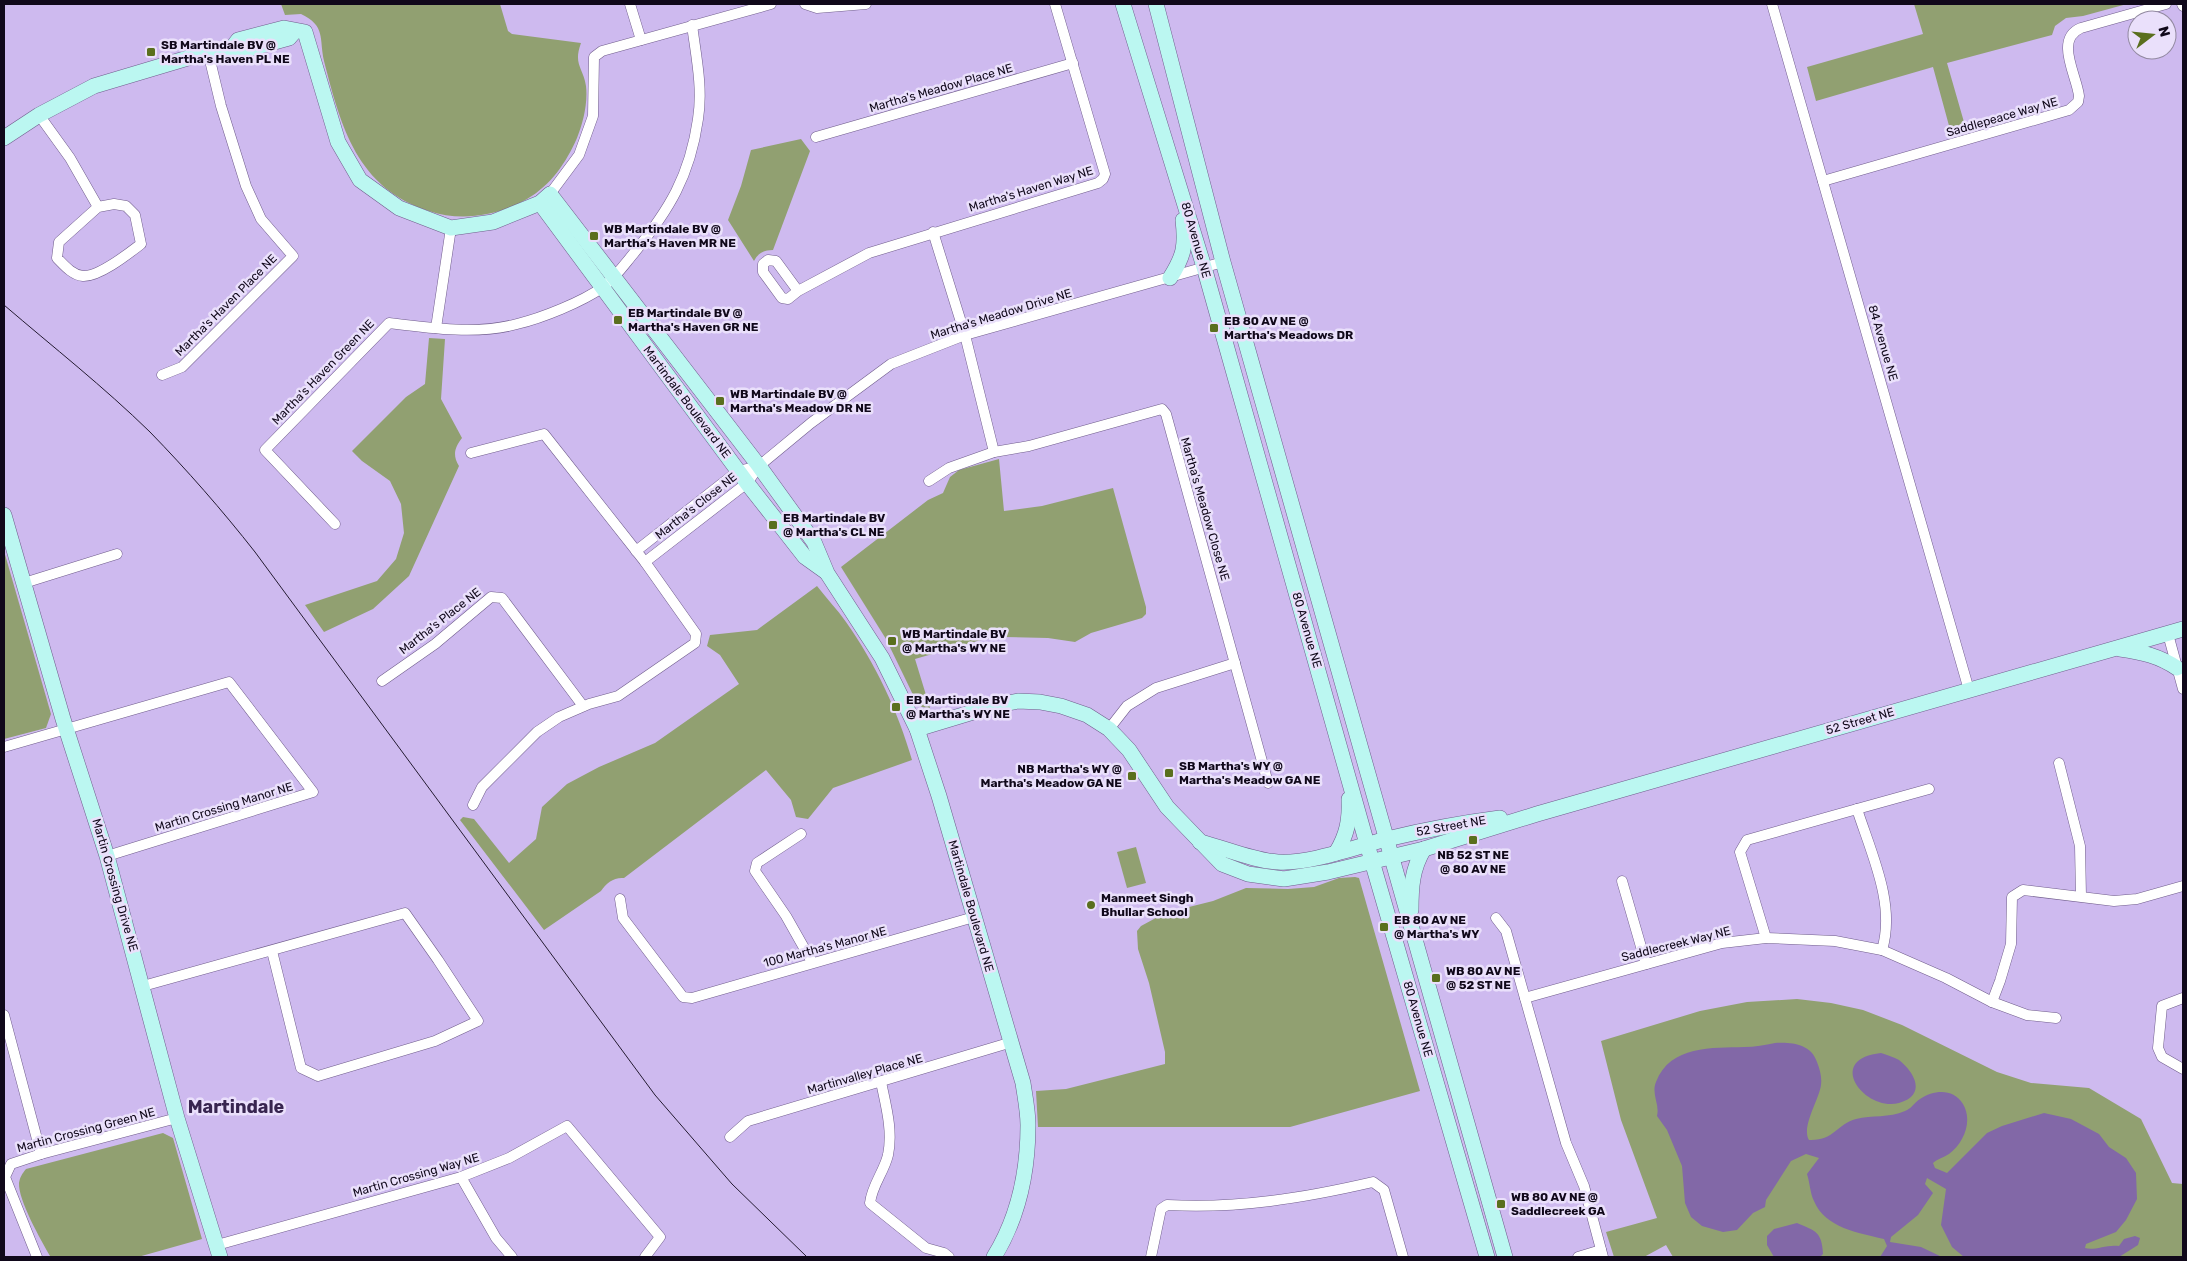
<svg xmlns="http://www.w3.org/2000/svg" width="2187" height="1261" font-family="Rubik,sans-serif">
	<rect width="100%" height="100%" fill="#cebaef"/>
	<g fill="#91a071">
		<path d="M281 4H500L508 31 512 34 581 43C573 65 583 67 586 86 588 103 583 123 577 138 566 163 551 185 527 199 498 216 461 222 429 211 357 188 341 127 324 61 319 38 326 26 301 14L285 15Z"/>
		<path d="M1914 4H2127L2083 16 2066 18 2055 26 2052 35 1947 63 1966 129 1951 133 1933 67 1816 101 1807 67 1923 34Z"/>
		<path d="M801 139 810 151 773 250C764 250 758 253 754 261L728 220 741 186 751 150Z"/>
		<path d="M429 338 445 339 441 399 462 438C455 447 452 455 459 466L409 576 373 609 324 632 305 605 377 581 396 559 404 533 401 504 390 481 362 461 352 451 406 397 425 384Z"/>
		<path d="M999 459 1004 511 1042 506 1113 488 1146 607V614L1142 618 1091 633 1075 642 1048 638 1004 637 981 640 915 659 930 708 922 707 917 703 886 639 841 567 928 500 943 493 950 477 959 470Z"/>
		<path d="M4 551 51 714 46 728 4 739Z"/>
		<path d="M817 586C826 598 837 609 846 622 875 663 898 711 912 760L833 788 808 819 796 817 791 800 766 770 624 878C614 877 606 883 601 891L544 930 460 820 463 817 474 819 509 863 536 839 542 807 567 784 599 767 655 743 739 684 720 655 707 646 710 635 757 630Z"/>
		<path d="M1136 847 1146 883 1127 888 1117 852Z"/>
		<path d="M1355 877 1359 878 1420 1091 1290 1127H1038L1036 1091 1066 1089 1165 1064V1052L1149 983 1138 949 1137 931 1141 926 1165 913 1213 901 1246 888 1288 889 1314 887 1339 878Z"/>
		<path d="M1797 999 1831 1003 1863 1010 1902 1025 1997 1072 2031 1083 2089 1088 2141 1119 2172 1183 2183 1184V1257H1673L1666 1245 1644 1257H1614L1606 1232 1657 1218 1621 1120 1601 1041 1700 1011 1747 1002Z"/>
		<path d="M163 1133 173 1138 202 1239 138 1257 50 1256C41 1240 18 1200 19 1183 20 1177 22 1174 26 1169Z"/>
	</g>
	<g fill="#8268a7">
		<path d="M1775 1043C1792 1042 1811 1044 1817 1062 1820 1070 1822 1077 1821 1085 1819 1100 1801 1127 1809 1140 1834 1141 1837 1124 1856 1119 1872 1115 1889 1118 1905 1111 1911 1109 1914 1103 1920 1099 1934 1090 1953 1088 1963 1104 1973 1121 1964 1143 1949 1154 1943 1158 1937 1159 1933 1163L1935 1168 1947 1173 1987 1133 2002 1126 2044 1113 2071 1119 2099 1134 2109 1147 2126 1158 2136 1173 2137 1199 2126 1220 2116 1232 2086 1244 2085 1248C2094 1251 2107 1244 2119 1246L2124 1239 2135 1236 2140 1238 2138 1245 2119 1257H1964L1952 1247 1941 1225 1946 1189 1927 1178 1925 1184 1933 1193 1918 1215 1891 1237 1890 1242 1921 1247 1942 1257H1880L1887 1246 1884 1239C1859 1233 1825 1228 1814 1201 1810 1193 1810 1183 1807 1174L1819 1158 1806 1154 1791 1161 1766 1200 1765 1207 1753 1213 1737 1230 1723 1232 1702 1226 1691 1217 1685 1203 1682 1166 1667 1130 1657 1116C1660 1104 1651 1094 1656 1082 1670 1045 1713 1048 1744 1047 1755 1047 1765 1045 1775 1043Z"/>
		<path d="M1881 1053C1887 1055 1894 1057 1899 1060 1915 1073 1927 1095 1899 1103 1865 1112 1824 1059 1881 1053Z"/>
		<path d="M1797 1223C1816 1231 1822 1232 1823 1254L1820 1257H1774L1767 1245V1236L1774 1229Z"/>
	</g>
	<g fill="none" stroke-linecap="round" stroke-linejoin="round">
		<defs>
			<g id="street">
				<path d="M630 4 641 40"/>
				<path d="M805 4 817 8 866 4"/>
				<path d="M1772 4 1969 690"/>
				<path d="M2182 4 2183 6"/>
				<path d="M39 115 70 158 98 207"/>
				<path d="M816 137 1073 63"/>
				<path d="M1823 181 2069 110 2078 102 2079 96C2077 76 2054 39 2081 28L2166 4"/>
				<path d="M550 194 579 155 593 116 594 57 602 51 771 4"/>
				<path d="M114 204 126 206 135 215 141 244C128 254 99 277 83 276 72 275 64 265 57 258L59 242 98 207Z"/>
				<path d="M933 232 965 335 994 452"/>
				<path d="M798 291 776 261 768 260 763 264V272L782 298 788 299 798 291 869 253 1098 183 1103 179 1105 174 1055 4"/>
				<path d="M436 328 451 228"/>
				<path d="M162 375 182 367 293 256 261 219 246 186 221 106 208 52"/>
				<path d="M471 453 544 434 645 562 696 634 695 643 618 696 589 704 559 717 537 732 482 787 473 805"/>
				<path d="M929 481 949 468 994 452 1029 446 1162 409 1166 414 1268 783"/>
				<path d="M335 524 265 450 389 323C428 328 478 335 517 324 542 318 582 302 603 287 615 278 624 265 634 253 669 210 690 176 698 119 703 88 696 56 692 25"/>
				<path d="M636 551 738 471 759 466"/>
				<path d="M645 562 747 483 759 466 811 423 891 364 965 335 1223 262"/>
				<path d="M24 583 117 554"/>
				<path d="M2168 634 2183 689"/>
				<path d="M382 681 435 644 491 597 502 598 583 706"/>
				<path d="M1109 729 1127 706 1156 688 1235 663"/>
				<path d="M4 747 229 682 313 792 107 856"/>
				<path d="M2059 763 2080 846 2081 896"/>
				<path d="M1857 809 1929 789"/>
				<path d="M801 834 757 863 755 871 786 916 812 962"/>
				<path d="M1622 881 1646 964"/>
				<path d="M620 899 623 918 683 997 692 998 974 917"/>
				<path d="M1496 918 1506 931 1566 1143 1584 1186 1603 1257"/>
				<path d="M1766 938 1740 852 1747 840 1857 809C1871 853 1896 904 1882 950"/>
				<path d="M143 986 405 913 438 960 478 1021 435 1041 318 1076 301 1068 272 951"/>
				<path d="M1525 998 1722 943 1766 938 1835 941 1882 950 1946 978 1992 1002 2027 1015 2056 1018"/>
				<path d="M2183 998 2162 1006 2158 1048 2162 1057 2183 1069"/>
				<path d="M1992 1002 2000 981 2011 944 2012 897 2023 890 2114 901 2137 899 2183 886"/>
				<path d="M4 1015 41 1154"/>
				<path d="M881 1082C886 1106 893 1131 888 1155 884 1172 872 1185 870 1203L926 1248 944 1253 949 1257"/>
				<path d="M730 1137 748 1121 1012 1042"/>
				<path d="M461 1177 496 1238 512 1257"/>
				<path d="M217 1245 461 1177 509 1158 567 1126 660 1237 645 1257"/>
				<path d="M37 1257 5 1177 11 1164 41 1154 177 1118"/>
				<path d="M1151 1257 1161 1209 1167 1205C1237 1209 1304 1198 1373 1182L1384 1190 1403 1257"/>
				<path d="M1578 1257 1601 1250"/>
			</g>
			<g id="secondary">
				<path d="M1123 4 1204 267 1367 844 1487 1257"/>
				<path d="M1156 4 1223 262 1505 1257"/>
				<path d="M232 48 238 40 284 28 305 32 338 142 360 180 399 208 451 228 493 222 540 203 550 194 759 466 814 542 827 573 882 658 917 729 939 796 1023 1083C1025 1097 1028 1111 1028 1125 1028 1171 1018 1218 994 1257"/>
				<path d="M4 138 39 115 94 86 208 52 232 48 242 51 289 38 295 31"/>
				<path d="M540 203 747 483 805 557 826 572"/>
				<path d="M1170 278C1184 256 1186 246 1183 220"/>
				<path d="M4 515 63 719 107 856 177 1118 220 1257"/>
				<path d="M2120 649C2142 652 2159 656 2177 668"/>
				<path d="M917 729 993 706 1018 701 1040 702 1061 706 1087 715 1109 729 1129 750 1167 807 1222 864 1248 874 1284 879 1328 872 1424 849 1537 814 2183 629"/>
				<path d="M1200 842C1225 848 1254 861 1278 862 1311 864 1354 847 1387 839 1424 830 1461 823 1500 818"/>
				<path d="M1336 853C1347 835 1350 820 1349 799"/>
				<path d="M1411 910C1411 887 1412 869 1424 849"/>
			</g>
		</defs>
		<use href="#street" stroke="#705d8c" stroke-width="11"/>
		<use href="#secondary" stroke="#705d8c" stroke-width="16"/>
		<use href="#street" stroke="#fff" stroke-width="10"/>
		<use href="#secondary" stroke="#bbf7f1" stroke-width="15"/>
		<path stroke="#241b31" stroke-width="1" d="M4 305C53 347 104 387 150 432 187 470 222 510 255 552L655 1095 732 1184 807 1257"/>
	</g>
	<g fill="#5a6f1e" stroke="#eae0fb" stroke-width="2">
		<rect x="146" y="47" width="10" height="10" rx="2.5"/>
		<rect x="589" y="231" width="10" height="10" rx="2.5"/>
		<rect x="613" y="315" width="10" height="10" rx="2.5"/>
		<rect x="1209" y="323" width="10" height="10" rx="2.5"/>
		<rect x="715" y="396" width="10" height="10" rx="2.5"/>
		<rect x="768" y="520" width="10" height="10" rx="2.5"/>
		<rect x="887" y="636" width="10" height="10" rx="2.5"/>
		<rect x="891" y="702" width="10" height="10" rx="2.5"/>
		<rect x="1164" y="768" width="10" height="10" rx="2.5"/>
		<rect x="1127" y="771" width="10" height="10" rx="2.5"/>
		<rect x="1468" y="835" width="10" height="10" rx="2.5"/>
		<circle cx="1091" cy="905" r="5"/>
		<rect x="1379" y="922" width="10" height="10" rx="2.5"/>
		<rect x="1431" y="973" width="10" height="10" rx="2.5"/>
		<rect x="1496" y="1199" width="10" height="10" rx="2.5"/>
	</g>
	<g text-anchor="middle" dominant-baseline="central" stroke-width="5" stroke-linejoin="round" paint-order="stroke">
		<g font-size="12" font-weight="bold" fill="#10081a" stroke="#eae0fb" text-anchor="start">
			<text x="161" y="45">SB Martindale BV @<tspan x="161" dy="14">Martha's Haven PL NE</tspan></text>
			<text x="604" y="229">WB Martindale BV @<tspan x="604" dy="14">Martha's Haven MR NE</tspan></text>
			<text x="628" y="313">EB Martindale BV @<tspan x="628" dy="14">Martha's Haven GR NE</tspan></text>
			<text x="1224" y="321">EB 80 AV NE @<tspan x="1224" dy="14">Martha's Meadows DR</tspan></text>
			<text x="730" y="394">WB Martindale BV @<tspan x="730" dy="14">Martha's Meadow DR NE</tspan></text>
			<text x="783" y="518">EB Martindale BV<tspan x="783" dy="14">@ Martha's CL NE</tspan></text>
			<text x="902" y="634">WB Martindale BV<tspan x="902" dy="14">@ Martha's WY NE</tspan></text>
			<text x="906" y="700">EB Martindale BV<tspan x="906" dy="14">@ Martha's WY NE</tspan></text>
			<text x="1179" y="766">SB Martha's WY @<tspan x="1179" dy="14">Martha's Meadow GA NE</tspan></text>
			<text x="1122" y="769" text-anchor="end">NB Martha's WY @<tspan x="1122" dy="14">Martha's Meadow GA NE</tspan></text>
			<text x="1473" y="855" text-anchor="middle">NB 52 ST NE<tspan x="1473" dy="14">@ 80 AV NE</tspan></text>
			<text x="1101" y="898">Manmeet Singh<tspan x="1101" dy="14">Bhullar School</tspan></text>
			<text x="1394" y="920">EB 80 AV NE<tspan x="1394" dy="14">@ Martha's WY</tspan></text>
			<text x="1446" y="971">WB 80 AV NE<tspan x="1446" dy="14">@ 52 ST NE</tspan></text>
			<text x="1511" y="1197">WB 80 AV NE @<tspan x="1511" dy="14">Saddlecreek GA</tspan></text>
		</g>
		<g font-size="12" fill="#10081a" stroke="#eae0fb">
			<text transform="translate(941 88) rotate(-16)">Martha's Meadow Place NE</text>
			<text transform="translate(2002 117) rotate(-16)">Saddlepeace Way NE</text>
			<text transform="translate(1031 189) rotate(-17)">Martha's Haven Way NE</text>
			<text transform="translate(1196 240) rotate(74)">80 Avenue NE</text>
			<text transform="translate(226 305) rotate(-45)">Martha's Haven Place NE</text>
			<text transform="translate(1001 314) rotate(-17)">Martha's Meadow Drive NE</text>
			<text transform="translate(1883 343) rotate(74)">84 Avenue NE</text>
			<text transform="translate(323 372) rotate(-46)">Martha's Haven Green NE</text>
			<text transform="translate(687 402) rotate(53)">Martindale Boulevard NE</text>
			<text transform="translate(696 506) rotate(-38)">Martha's Close NE</text>
			<text transform="translate(1205 509) rotate(74)">Martha's Meadow Close NE</text>
			<text transform="translate(440 621) rotate(-38)">Martha's Place NE</text>
			<text transform="translate(1307 630) rotate(74)">80 Avenue NE</text>
			<text transform="translate(1860 721) rotate(-16)">52 Street NE</text>
			<text transform="translate(224 807) rotate(-17)">Martin Crossing Manor NE</text>
			<text transform="translate(1451 826) rotate(-10)">52 Street NE</text>
			<text transform="translate(115 885) rotate(74)">Martin Crossing Drive NE</text>
			<text transform="translate(971 906) rotate(74)">Martindale Boulevard NE</text>
			<text transform="translate(1676 944) rotate(-14)">Saddlecreek Way NE</text>
			<text transform="translate(825 947) rotate(-15)">100 Martha's Manor NE</text>
			<text transform="translate(1418 1019) rotate(74)">80 Avenue NE</text>
			<text transform="translate(865 1074) rotate(-16)">Martinvalley Place NE</text>
			<text transform="translate(86 1130) rotate(-15)">Martin Crossing Green NE</text>
			<text transform="translate(416 1175) rotate(-16)">Martin Crossing Way NE</text>
		</g>
		<g font-size="18" font-weight="bold" fill="#382550" stroke="#eae0fb">
			<text x="236" y="1107">Martindale</text>
		</g>
	</g>
	<rect width="2187" height="1261" fill="none" stroke="#10081a" stroke-width="10"/>
	<g transform="translate(2152 35) rotate(74)"><circle r="24" fill="#eae0fb" stroke="#938aa1"/>
	<path d="M0-4L9 19L0 12L-9 19Z" fill="#5a6f1e"/>
	<text y="-8" font-size="14" font-weight="bold" text-anchor="middle" fill="#10081a">N</text>
	</g>
</svg>
